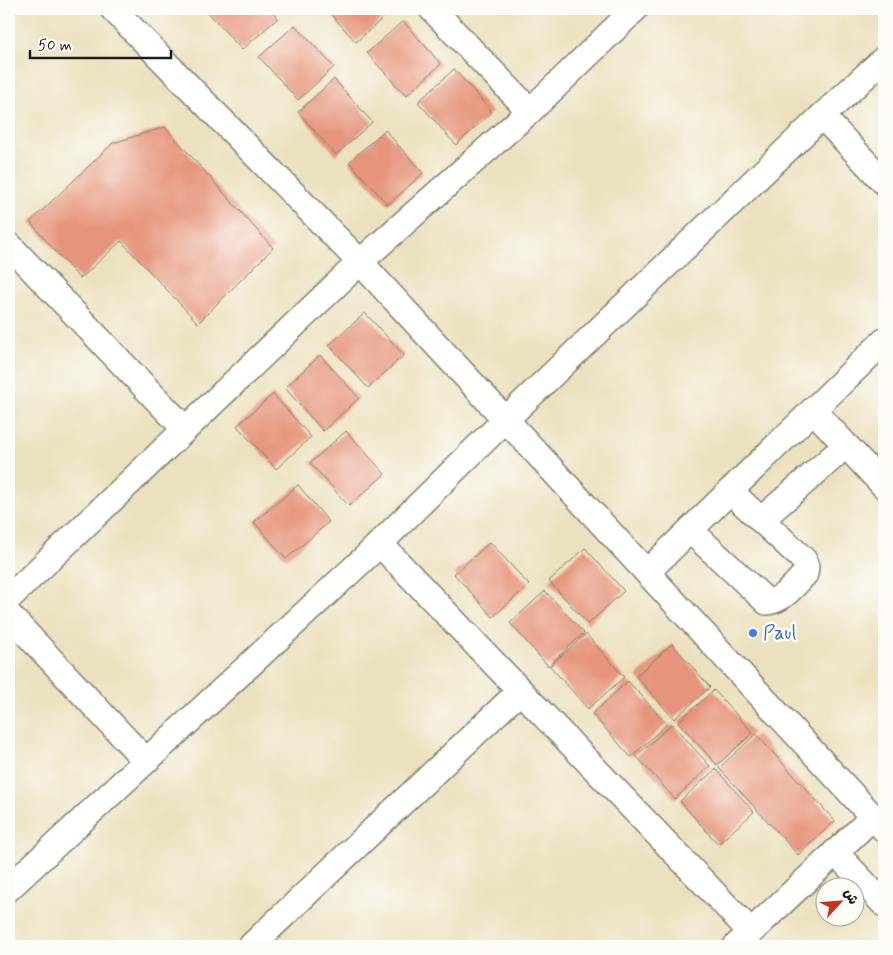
<svg xmlns="http://www.w3.org/2000/svg" width="893" height="955" font-family="Mynerve,'Playpen Sans Arabic',sans-serif">
	<rect width="100%" height="100%" fill="#fdfcf7"/>
	<filter id="ink" filterUnits="userSpaceOnUse"><feTurbulence type="fractalNoise" baseFrequency=".02" numOctaves="2"/><feDisplacementMap in="SourceGraphic" scale="10" xChannelSelector="R" yChannelSelector="G"/><feConvolveMatrix kernelMatrix="1 2 1 2 8 2 1 2 1" color-interpolation-filters="sRGB"/></filter>
	<filter id="wash" filterUnits="userSpaceOnUse"><feTurbulence type="fractalNoise" baseFrequency=".0096" numOctaves="4" result="noise"/><feDisplacementMap in="SourceGraphic" scale="20" xChannelSelector="R" yChannelSelector="G"/><feGaussianBlur stdDeviation="1.12" result="paint"/><feColorMatrix in="noise" values="0 0 0 0 0 0 0 0 0 0 0 0 0 0 0 0 0 1.4 0 .05"/><feComposite in="paint" operator="in"/></filter>
	<g filter="url(#wash)">
		<rect width="100%" height="100%" fill="#ece1bf"/>
		<g id="blocks">
			<g fill="#e6957c">
				<path d="M205 9H270L278 18 242 50Z"/>
				<path d="M326 9H393L356 42Z"/>
				<path d="M403 21 441 64 406 96 367 53Z"/>
				<path d="M295 25 334 67 298 100 259 57Z"/>
				<path d="M454 69 492 112 456 145 418 102Z"/>
				<path d="M334 79 372 122 336 155 298 112Z"/>
				<path d="M165 127 273 248 198 323 121 241 80 279 30 222 113 143Z"/>
				<path d="M385 130 423 173 388 205 349 162Z"/>
				<path d="M365 313 404 355 368 388 329 345Z"/>
				<path d="M320 355 359 398 323 431 285 388Z"/>
				<path d="M273 394 311 437 276 469 237 426Z"/>
				<path d="M346 431 385 474 349 506 310 463Z"/>
				<path d="M298 485 329 522 286 559 254 522Z"/>
				<path d="M490 542 529 585 493 617 454 574Z"/>
				<path d="M585 548 624 591 588 624 549 581Z"/>
				<path d="M545 591 584 633 548 666 510 623Z"/>
				<path d="M586 634 624 677 588 709 550 666Z"/>
				<path d="M672 644 710 687 674 719 636 676Z"/>
				<path d="M628 681 667 724 631 757 592 714Z"/>
				<path d="M714 690 753 733 717 765 678 722Z"/>
				<path d="M672 724 710 766 675 799 636 756Z"/>
				<path d="M756 734 835 821 798 855 719 768Z"/>
				<path d="M716 769 754 812 718 844 680 801Z"/>
			</g>
		</g>
	</g>
	<g filter="url(#ink)">
		<use href="#blocks" fill-opacity="0" stroke="#847e6e" stroke-width="1"/>
		<g fill="none" stroke-linecap="round" stroke-linejoin="round">
			<defs>
				<g id="minor">
					<path d="M113 9 360 262 884 829"/>
					<path d="M432 9 530 111"/>
					<path d="M822 116 884 182"/>
					<path d="M9 245 185 429"/>
					<path d="M813 410 884 486"/>
					<path d="M761 520 834 456"/>
					<path d="M690 530 767 602C783 601 795 584 805 574L806 567 804 560 730 491"/>
					<path d="M380 544 751 932"/>
					<path d="M647 572 884 341"/>
					<path d="M9 598 360 262 530 111 635 9"/>
					<path d="M9 615 146 761"/>
					<path d="M835 852 884 904"/>
					<path d="M9 888 368 555 505 420 822 116 884 59"/>
					<path d="M251 946 520 691"/>
					<path d="M736 946 873 817"/>
				</g>
			</defs>
			<use href="#minor" stroke="#847e6e" stroke-width="28"/>
			<use href="#minor" stroke="#fff" stroke-width="25"/>
		</g>
	</g>
	<circle fill="#3f7fe0" stroke="#fdfcf7" stroke-width="2" cx="753" cy="633" r="5"/>
	<g text-anchor="middle" dominant-baseline="central" stroke-width="5" stroke-linejoin="round" paint-order="stroke">
		<g font-size="20" fill="#366cbe" stroke="#fdfcf7" text-anchor="start">
			<text x="763" y="633">Paul</text>
		</g>
	</g>
	<rect width="893" height="955" fill="none" stroke="#fdfcf7" stroke-width="30"/>
	<g transform="translate(840 902) rotate(64)"><circle r="24" fill="#fdfcf7" stroke="#a3a29f"/>
	<path d="M0-4L9 19L0 12L-9 19Z" fill="#c8321e"/>
	<text y="-8" font-size="14" font-weight="bold" text-anchor="middle" fill="#1c1c1c">ش</text>
	</g>
	<path d="M30 50v8h141v-8" fill="none" stroke="#1c1c1c" stroke-width="2.5"/>
	<text x="38" y="50" font-size="15" fill="#1c1c1c" stroke="#fdfcf7" stroke-width="4" paint-order="stroke">50 m</text>
</svg>
